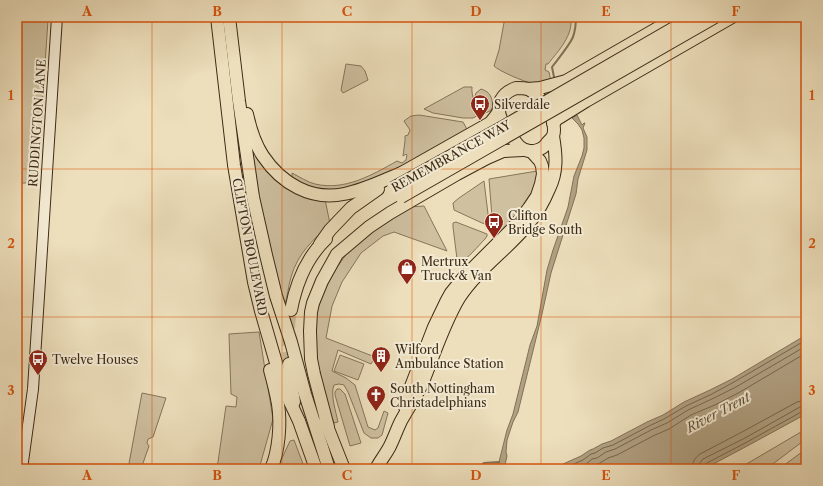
<svg xmlns="http://www.w3.org/2000/svg" width="823" height="486" font-family="'Libre Caslon Text',serif">
	<rect width="100%" height="100%" fill="#eddfbc"/>
	<filter id="stains"><feTurbulence type="fractalNoise" baseFrequency=".005" numOctaves="4"/><feColorMatrix values="0 0 0 0 .2 0 0 0 0 .09 0 0 0 0 .02 0 0 0 .5 -.17"/></filter>
	<radialGradient id="worn" r=".72"><stop offset=".6" stop-color="#630" stop-opacity="0"/><stop offset="1" stop-color="#630" stop-opacity=".3"/></radialGradient>
	<g fill="#cfc0a0" stroke="#86755a">
		<path d="M17 17H33L38 19 48 20 37 183H17Z"/>
		<path d="M505 17H571C573 36 559 50 548 64H546L545 70 549 72 551 82C545 82 538 83 532 83 524 82 499 71 494 66L499 50Z"/>
		<path d="M346 64 361 66 365 71 368 80 343 93 341 90Z"/>
		<path d="M464 87H472C471 96 476 106 480 114L473 118H463L433 113 424 109Z"/>
		<path d="M481 89C491 92 492 98 493 107L490 111 483 114 475 96 476 93Z"/>
		<path d="M419 115 463 122 468 131 426 152 427 154C396 169 348 198 314 189 306 186 299 182 292 178V173C300 177 307 182 315 184 345 191 372 175 397 161L402 163 406 160 407 155 406 154 403 156 405 141V136L408 135 410 130 404 121 411 116Z"/>
		<path d="M248 127 262 158 325 199 330 224C313 240 298 253 291 277 288 287 288 296 284 307L256 187Z"/>
		<path d="M537 171V185L520 215 500 233 493 230 489 179Z"/>
		<path d="M484 181 489 222 486 224 482 223 454 210 453 203 459 198Z"/>
		<path d="M424 206 447 251 394 232 383 236 361 253 342 282 332 306 326 338 375 357 371 364 338 350 332 371 346 378 355 385 368 427 375 430 378 428 384 411 388 413 382 435 378 438H371L364 433 348 392 344 385 339 384 334 385C330 394 336 412 338 422L334 423 323 395 317 369 315 317 323 293 335 270 353 245 378 224 410 207Z"/>
		<path d="M456 222 487 234V236L485 239C478 246 468 259 460 262L457 259 453 227V223Z"/>
		<path d="M259 332 273 419 259 469H217L226 406 236 407 237 397 231 394 229 334Z"/>
		<path d="M340 355 364 364 358 380 334 371Z"/>
		<path d="M337 389H340L345 394 361 443 350 446 335 395V392Z"/>
		<path d="M142 393 166 398 153 437 148 439 147 443 149 446 141 469H128Z"/>
		<path d="M806 429V439L766 469H738Z"/>
		<path d="M294 440 305 469H277L290 441Z"/>
		<path d="M806 449V469H779Z"/>
		<path d="M492 464H498V469H478L484 465Z"/>
	</g>
	<g fill="#b1a183" stroke="#827157">
		<path d="M577 115 582 125 584 123H585L583 128 587 137V150L578 179 576 194 551 273 542 314 518 412 513 422 507 440 506 452 507 456 504 469H498L499 462 507 430 513 414 530 345 537 326 547 270 553 250 568 207 574 176 582 156 584 148V138L582 130 578 124 572 118Z"/>
		<path d="M806 335V414L749 445 704 469H552L581 456 590 450 593 449 602 444 611 441 647 422 663 415 684 402 710 390 732 379Z"/>
	</g>
	<g fill="none" stroke-linecap="round" stroke-linejoin="round">
		<g stroke="#76664c" stroke-width="1">
			<path d="M562 469 583 460 591 454 595 453 603 448 613 445 649 426 664 419 686 406 712 394 734 382 806 340"/>
			<path d="M574 469 585 465 592 459 597 458 606 452 615 449 651 430 667 423 688 410 714 398 736 387 806 346"/>
			<path d="M589 469 595 465 600 463 608 458 617 455 653 436 669 429 691 415 717 404 740 392 806 353"/>
			<path d="M692 469C692 462 695 458 700 454L742 432 797 402 806 400"/>
			<path d="M698 469 699 464 703 459 745 438 800 407 806 406"/>
			<path d="M703 469V466L705 464 747 442 803 411H806"/>
		</g>
		<g stroke="#827157" stroke-width="2">
			<path d="M554 77 552 67C558 59 569 46 573 37 575 31 576 23 576 17"/>
			<path d="M475 469 484 463 499 462"/>
		</g>
		<path stroke="#cabb9b" stroke-width="12" stroke-dasharray="12 6" stroke-linecap="butt" d="M289 364C288 346 288 328 291 310"/>
		<defs>
			<path id="secondary" d="M22 469 33 389 57 17"/>
			<g id="primary">
				<path d="M516 88C520 88 525 88 528 89 542 96 558 121 553 136 552 138 549 141 547 143 544 148 539 150 534 151 521 153 515 142 509 132 506 128 503 124 501 119 495 104 502 93 516 88Z"/>
				<path d="M405 407 410 389 434 327 446 302 451 293 464 277 513 228 529 208 537 196 541 184 543 174 542 166 540 161 531 151"/>
				<path d="M376 469C380 461 386 454 390 446 394 438 397 429 401 421 408 408 416 397 422 384 434 355 443 325 459 298 478 269 508 249 529 223 538 212 544 201 549 189 558 171 556 154 553 136"/>
			</g>
			<g id="trunk">
				<path d="M217 17 234 165 254 282 261 311 283 387 299 421 316 469"/>
				<path d="M229 17 239 101 253 197 266 255 276 296 291 342 305 394 329 469"/>
				<path d="M528 89 540 88 566 81 677 17"/>
				<path d="M247 114C250 128 255 144 263 156 281 183 311 201 344 194 365 190 384 180 404 172"/>
				<path d="M553 123 557 119 586 101 732 17"/>
				<path d="M398 175 490 123 495 117 499 111"/>
				<path d="M320 244 330 230 351 208 378 189"/>
				<path d="M291 310C296 284 306 258 326 239"/>
				<path d="M289 364 290 377 294 402"/>
				<path d="M270 370C273 381 276 393 278 404 281 423 279 451 271 469"/>
				<path d="M325 421 344 469"/>
				<path d="M328 427 314 374 311 359 310 331 311 312 313 303 322 281 337 254 369 227 390 213 457 174 487 158 503 151 523 150"/>
			</g>
		</defs>
		<use href="#secondary" stroke="#3c2a15" stroke-width="12"/>
		<use href="#primary" stroke="#3c2a15" stroke-width="14"/>
		<use href="#trunk" stroke="#3c2a15" stroke-width="14"/>
		<use href="#secondary" stroke="#f3ead3" stroke-width="10"/>
		<use href="#primary" stroke="#eddfbc" stroke-width="12"/>
		<use href="#trunk" stroke="#eddfbc" stroke-width="12"/>
		<defs>
			<g id="trunk-bridge">
				<path d="M393 188 501 128 693 17"/>
				<path d="M401 197 715 17"/>
			</g>
		</defs>
		<use href="#trunk-bridge" stroke="#3c2a15" stroke-width="14" stroke-linecap="butt"/>
		<use href="#trunk-bridge" stroke="#eddfbc" stroke-width="12"/>
	</g>
	<path fill="none" stroke="#d7540d" stroke-width="1" stroke-opacity="0.55" d="M152 17V469M282 17V469M412 17V469M541 17V469M671 17V469M17 169H806M17 317H806"/>
	<defs>
		<symbol id="bus-pin" viewBox="-11 -11 22 30"><path d="M0 17L-7.5 6A9.5 9.5 0 1 1 7.5 6Z" fill="#8f2418" stroke="#f3ead3"/><path d="M-5-6H5V4H4V6H2V4H-2V6H-4V4H-5ZM-3.5-4V0h7V-4ZM-3.5 1.2v1.5H-2V1.2ZM2 1.2v1.5H3.5V1.2Z" fill="#fff"/></symbol>
		<symbol id="shop-pin" viewBox="-11 -11 22 30"><path d="M0 17L-7.5 6A9.5 9.5 0 1 1 7.5 6Z" fill="#8f2418" stroke="#f3ead3"/><path d="M-5-2.5h2.3a2.7 3.5 0 0 1 5.4 0H5L5.5 6h-11ZM-1.5-2.5h3a1.5 2.3 0 0 0-3 0Z" fill="#fff"/></symbol>
		<symbol id="building-pin" viewBox="-11 -11 22 30"><path d="M0 17L-7.5 6A9.5 9.5 0 1 1 7.5 6Z" fill="#8f2418" stroke="#f3ead3"/><path d="M-4-6H4V6H1V3H-1V6H-4ZM-2.5-4.3h1.7v1.8h-1.7ZM.8-4.3h1.7v1.8H.8ZM-2.5-1h1.7V.8h-1.7ZM.8-1h1.7V.8H.8Z" fill="#fff"/></symbol>
		<symbol id="church-pin" viewBox="-11 -11 22 30"><path d="M0 17L-7.5 6A9.5 9.5 0 1 1 7.5 6Z" fill="#8f2418" stroke="#f3ead3"/><path d="M-1.2-6h2.4v3.5h3.3v2.4h-3.3V6h-2.4V-.1h-3.3v-2.4h3.3Z" fill="#fff"/></symbol>
	</defs>
	<g fill-rule="evenodd">
		<use href="#bus-pin" x="469" y="93" width="22" height="30"/>
		<use href="#bus-pin" x="483" y="211" width="22" height="30"/>
		<use href="#shop-pin" x="396" y="257" width="22" height="30"/>
		<use href="#building-pin" x="370" y="345" width="22" height="30"/>
		<use href="#bus-pin" x="27" y="348" width="22" height="30"/>
		<use href="#church-pin" x="365" y="384" width="22" height="30"/>
	</g>
	<g text-anchor="middle" dominant-baseline="central" stroke-width="4" stroke-linejoin="round" paint-order="stroke">
		<g font-size="12" fill="#3c2a15" stroke="#f3ead3" text-anchor="start">
			<text x="494" y="104">Silverdale</text>
			<text x="508" y="215">Clifton<tspan x="508" dy="14">Bridge South</tspan></text>
			<text x="421" y="261">Mertrux<tspan x="421" dy="14">Truck &amp; Van</tspan></text>
			<text x="395" y="349">Wilford<tspan x="395" dy="14">Ambulance Station</tspan></text>
			<text x="52" y="359">Twelve Houses</text>
			<text x="390" y="388">South Nottingham<tspan x="390" dy="14">Christadelphians</tspan></text>
		</g>
		<g font-size="12" fill="#3c2a15" stroke="#f3ead3">
			<text transform="translate(37 123) rotate(-86)">RUDDINGTON LANE</text>
			<text transform="translate(451 156) rotate(-29)">REMEMBRANCE WAY</text>
			<text transform="translate(250 247) rotate(79)">CLIFTON BOULEVARD</text>
		</g>
		<g font-size="13" font-style="italic" fill="#5f4e36" stroke="#f3ead3">
			<text transform="translate(718 412) rotate(-28)">River Trent</text>
		</g>
	</g>
	<rect width="823" height="486" fill="none" stroke="#eddfbc" stroke-width="44"/>
	<rect x="22" y="22" width="779" height="442" fill="none" stroke="#d7540d" stroke-width="1.5"/>
	<g font-size="13" text-anchor="middle" font-weight="bold" fill="#d7540d">
		<text x="87" y="16">A</text>
		<text x="217" y="16">B</text>
		<text x="347" y="16">C</text>
		<text x="476" y="16">D</text>
		<text x="606" y="16">E</text>
		<text x="736" y="16">F</text>
		<text x="11" y="100">1</text>
		<text x="812" y="100">1</text>
		<text x="11" y="248">2</text>
		<text x="812" y="248">2</text>
		<text x="11" y="395">3</text>
		<text x="812" y="395">3</text>
		<text x="87" y="480">A</text>
		<text x="217" y="480">B</text>
		<text x="347" y="480">C</text>
		<text x="476" y="480">D</text>
		<text x="606" y="480">E</text>
		<text x="736" y="480">F</text>
	</g>
	<rect width="100%" height="100%" filter="url(#stains)"/>
	<rect width="100%" height="100%" fill="url(#worn)"/>
</svg>
